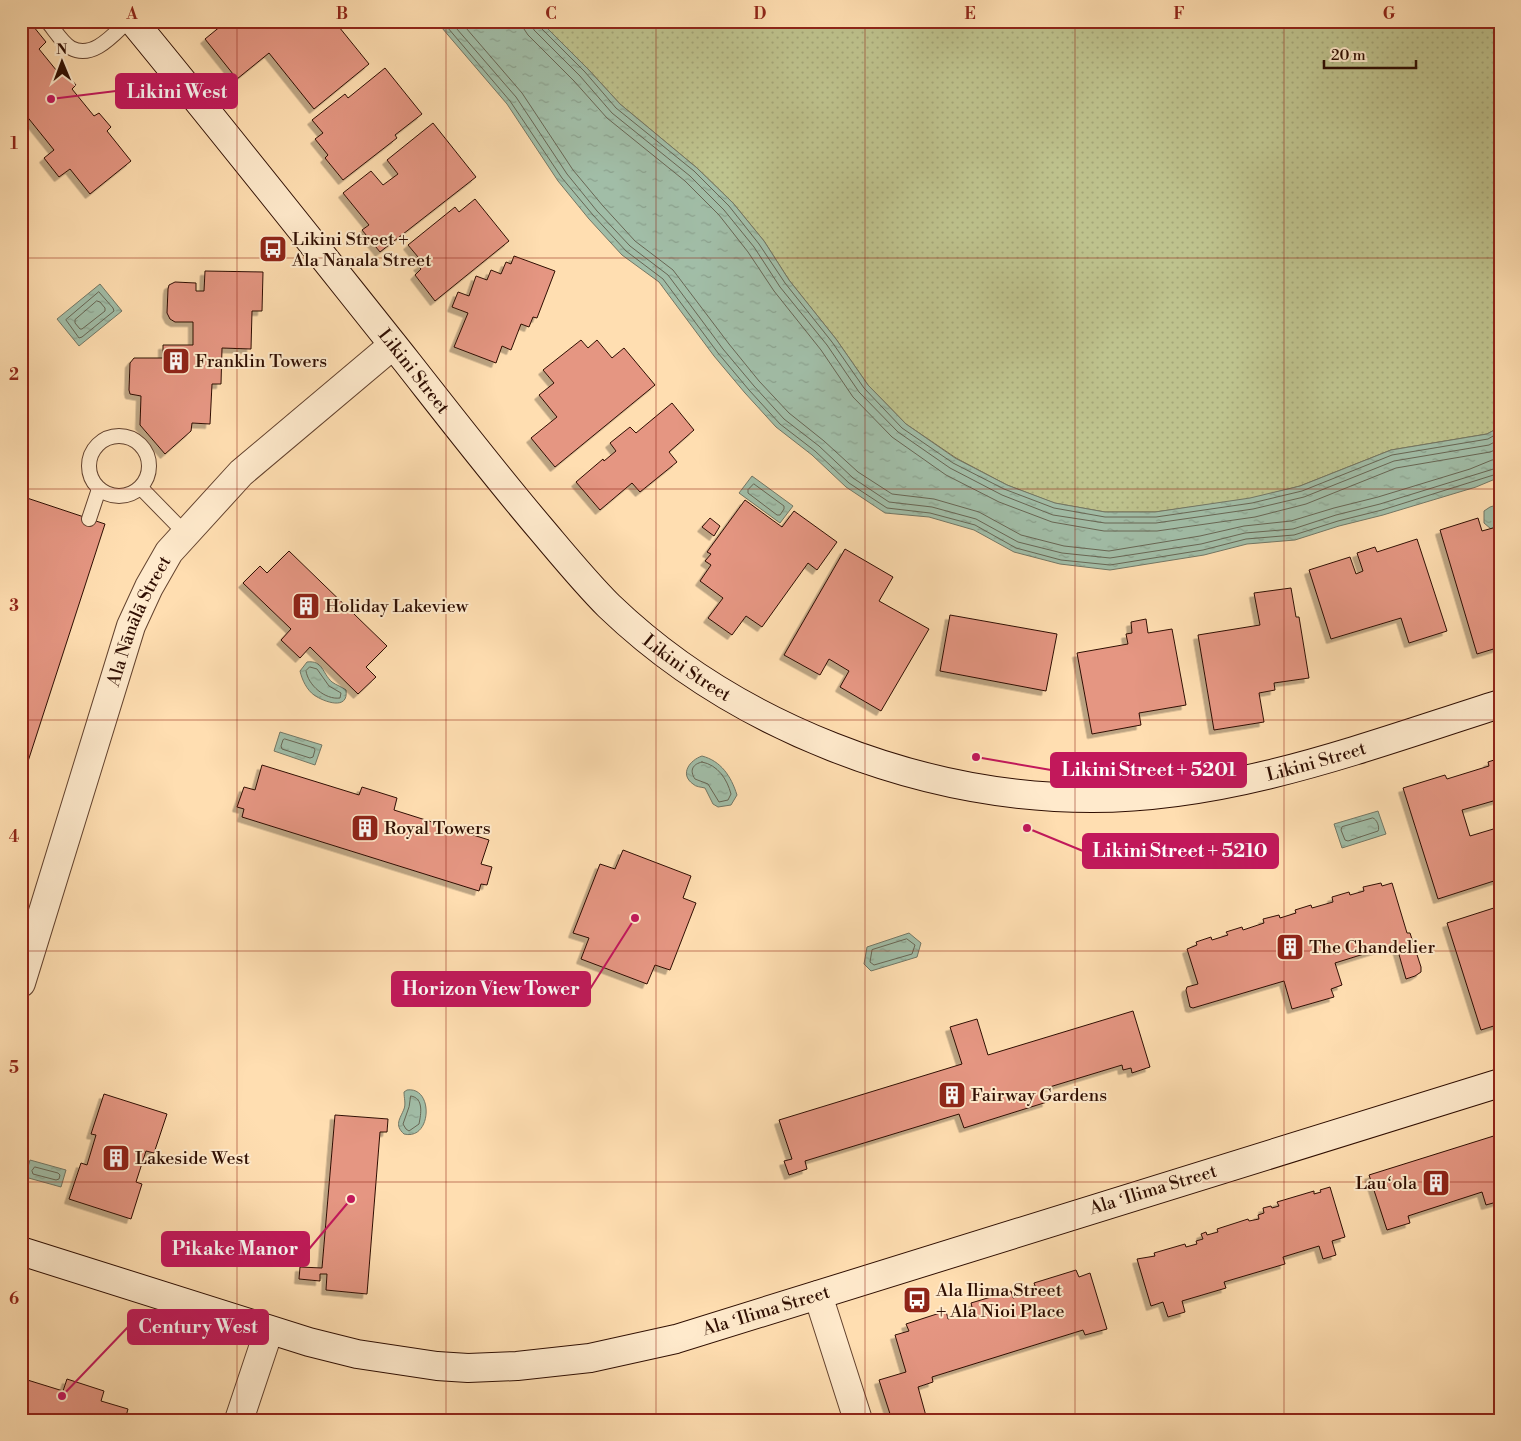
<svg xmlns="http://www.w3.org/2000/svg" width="1521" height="1441" font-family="'Libre Bodoni',serif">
	<defs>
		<pattern id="grass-dots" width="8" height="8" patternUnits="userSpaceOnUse" patternTransform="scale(1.25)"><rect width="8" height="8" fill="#bec28d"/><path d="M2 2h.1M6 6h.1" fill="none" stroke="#a4a678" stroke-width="1.8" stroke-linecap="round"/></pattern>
		<pattern id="water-ripples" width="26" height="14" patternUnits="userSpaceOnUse" patternTransform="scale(1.25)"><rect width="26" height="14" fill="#a1bda7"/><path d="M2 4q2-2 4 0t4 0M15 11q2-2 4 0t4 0" fill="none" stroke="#8ba18e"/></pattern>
		<filter id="shadow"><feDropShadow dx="-4.5" dy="4.5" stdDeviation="0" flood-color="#0004"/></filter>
	</defs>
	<rect width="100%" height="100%" fill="#ffdeb1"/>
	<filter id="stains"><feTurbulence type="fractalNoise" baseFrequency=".004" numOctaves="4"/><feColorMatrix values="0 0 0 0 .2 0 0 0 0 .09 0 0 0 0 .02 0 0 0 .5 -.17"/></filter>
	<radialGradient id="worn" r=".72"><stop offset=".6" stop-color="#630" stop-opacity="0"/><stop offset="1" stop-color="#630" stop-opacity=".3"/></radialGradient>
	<path fill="url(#grass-dots)" stroke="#766848" d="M540 21H1500V427L1487 434 1391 450 1300 486 1250 499 1155 512H1105L1054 503 1007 485 956 458 906 424 868 385 836 339 789 280 764 241 733 203 697 168 620 104 588 69Z"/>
	<g fill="url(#water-ripples)" stroke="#737765">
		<path d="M436 21H540L588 69 620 104 697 168 733 203 764 241 789 280 836 339 868 385 906 424 955 458 1007 485 1055 503 1105 512H1155L1250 498 1300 486 1391 450 1487 434 1500 427V477L1476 487 1383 515 1339 526 1295 540 1247 544 1204 555 1110 570 1060 564 1014 552 974 530 929 517 885 513 846 487 812 455 776 427 745 393 714 356 659 282 622 255 589 219 558 181 507 104Z"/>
		<path d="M100 284 122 311 79 346 57 319Z"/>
		<path d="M752 476 793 506 780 523 739 493Z"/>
		<path d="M1500 504V528L1491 529 1484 523V511L1490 507Z"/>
		<path d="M307 662C323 660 322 673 332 682 336 685 342 687 346 690 349 711 324 702 314 695 307 690 302 680 300 671Z"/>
		<path d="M280 732 322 745 315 765 274 751Z"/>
		<path d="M702 756C721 761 731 776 737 795L731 805 718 807 713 804 705 788C701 787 696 787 693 784 679 774 690 760 702 756Z"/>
		<path d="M1378 811 1386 834 1342 848 1334 824Z"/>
		<path d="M909 933 921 943 917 957 871 971 864 964 867 947Z"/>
		<path d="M407 1090C434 1086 432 1141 404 1134 394 1125 400 1119 404 1109 406 1104 404 1098 404 1092Z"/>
		<path d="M30 1160 66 1170 61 1187 25 1177Z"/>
	</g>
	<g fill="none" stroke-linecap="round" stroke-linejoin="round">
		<g stroke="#686654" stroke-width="1">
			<path d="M442 21 510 101 562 178 593 215 626 251 663 279 718 353 749 390 780 424 815 451 849 483 887 508 930 513 975 525 1016 548 1061 560 1110 565 1203 550 1246 539 1294 535 1338 521 1382 510 1500 473"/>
			<path d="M450 21 516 97 567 174 597 211 630 246 668 275 723 349 754 386 784 419 819 446 853 478 889 502 932 507 976 519 1018 542 1062 553 1110 558 1201 544 1245 533 1293 529 1336 515 1380 504 1500 467"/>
			<path d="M460 21 522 93 573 170 603 206 635 241 673 270 729 344 759 381 789 413 824 441 858 472 892 494 934 499 979 512 1021 535 1064 546 1109 551 1200 536 1244 526 1291 521 1334 508 1378 497 1470 469 1492 460 1500 459"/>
			<path d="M524 21V29L528 35 574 81 607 118 685 181 719 215 748 252 774 291 821 350 853 397 892 437 946 475 999 502 1052 522 1104 531H1157L1255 517 1306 504 1396 468 1490 452 1500 448"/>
			<path d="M531 21 534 30 580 76 612 113 690 176 724 210 754 247 780 287 827 345 859 392 898 432 950 468 1002 495 1053 515 1105 523H1156L1253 509 1304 497 1394 461 1489 445 1500 439"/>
			<path d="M537 21 539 26 585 72 616 108 694 171 729 206 759 244 785 283 832 342 864 388 902 428 953 463 1004 489 1054 508 1105 517H1156L1252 503 1302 491 1392 455 1488 439 1500 432"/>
			<path d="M99 292 113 308 114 311 82 337 79 338 66 320Z"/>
			<path d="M97 301 100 302 105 308V311L82 329H80L75 323V320Z"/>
			<path d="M754 484 784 506V509L780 515H777L748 493V490Z"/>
			<path d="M310 667 317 669 329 686 341 693 340 698C325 700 308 685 306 671Z"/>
			<path d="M285 739 314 748 315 750 313 757 310 758 282 749 281 746 283 740Z"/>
			<path d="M702 762C718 765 727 779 731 794L728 800 719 802 708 784 695 779C689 770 693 764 702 762Z"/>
			<path d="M1373 818C1377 819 1380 828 1378 831L1348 841 1345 840 1341 830 1342 827Z"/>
			<path d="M907 939 915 945 912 954 874 965 870 962 872 950Z"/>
			<path d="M411 1096C424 1098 421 1114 419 1124L409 1131 406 1129 403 1124 409 1107Z"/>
			<path d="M35 1167 58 1173 60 1175 59 1179 56 1180 33 1174 32 1171Z"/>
		</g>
	</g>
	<g fill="#e59682" stroke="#2f0e02" filter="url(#shadow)">
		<path d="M21 21H29L46 42 39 49 61 76 64 71 76 85 72 89 94 116 99 113 111 127 107 131 131 161 90 194 70 169 59 177 44 158 54 150 21 109Z"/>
		<path d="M227 21H336L335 22 369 64 314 109 269 53 237 79 205 39Z"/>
		<path d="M385 68 422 114 395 135 397 138 343 180 325 158 328 155 315 139 323 133 312 120 345 94 348 98Z"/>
		<path d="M433 123 476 177 380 252 362 230 369 225 343 193 371 171 383 185 398 174 387 160Z"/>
		<path d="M475 199 509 241 435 301 415 275 421 269 418 266 423 263 408 245 455 207 459 212Z"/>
		<path d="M514 256 555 271 537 318 533 317 529 327 521 324 511 350 502 346 496 363 454 347 468 313 452 307 458 292 469 296 476 276 487 280 491 270 501 274 506 262 511 264Z"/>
		<path d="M205 271 263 272 262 311H252L251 349 222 348 221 384H212L210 424 192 423 191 431 165 454 140 425 141 396 130 394 129 390 130 363 134 358H163V345H193V322H175L170 319 167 313 168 289 169 285 175 282 196 283V291H204Z"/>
		<path d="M581 340 588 348 597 340 612 358 624 348 655 385 555 467 531 438 557 417 539 395 554 383 543 370Z"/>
		<path d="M672 403 694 430 669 452 677 462 640 492 632 483 600 510 576 482 603 459 604 461 616 451 610 443 630 427 636 433Z"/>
		<path d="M21 496 105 524 21 783Z"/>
		<path d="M745 500 782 527 794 511 837 542 817 570 808 563 762 627 746 616 732 635 708 618 723 598 700 581 711 565 705 561 711 554 707 552Z"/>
		<path d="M710 518 720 526 714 536 702 527Z"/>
		<path d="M1478 518 1482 531 1500 526V647L1477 654 1440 530Z"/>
		<path d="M1417 539 1447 631 1409 643 1401 618 1331 639 1309 570 1350 557 1356 574 1363 571 1357 553 1375 547 1377 552Z"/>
		<path d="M845 549 893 577 879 601 929 629 881 711 840 687 849 671 829 659 820 675 784 655Z"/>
		<path d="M289 551 387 646 366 667 376 677 358 694 310 647 300 658 281 640 291 629 243 583 260 566 267 573Z"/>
		<path d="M1291 588 1296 617H1299L1309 678 1274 683 1275 690 1259 693 1264 722 1214 730 1198 635 1260 625 1254 593Z"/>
		<path d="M950 615 1057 634 1046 691 940 671Z"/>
		<path d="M1146 619 1148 633 1172 629 1186 705 1139 713 1141 725 1092 734 1077 653 1128 644 1126 634 1132 633 1131 622Z"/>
		<path d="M1500 758V799L1462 810 1470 836 1500 827V879L1438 899 1403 788 1445 775 1447 779 1489 766 1488 762Z"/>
		<path d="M262 765 359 795 362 787 397 798 394 810 489 840 481 864 492 867 487 885 481 884 479 891 242 817 244 809 237 807 244 787 255 790Z"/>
		<path d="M623 850 691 876 683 898 696 903 670 970 655 965 647 984 581 959 589 938 573 933 600 864 615 869Z"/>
		<path d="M1381 883 1382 886 1392 883 1407 933H1410L1421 967V972L1415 976 1406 979 1396 944 1335 963 1342 985 1331 989 1334 997 1292 1009 1284 981 1193 1008 1190 1007 1186 990 1187 987 1198 984 1187 949 1197 945 1196 942 1211 937 1212 940 1228 935 1226 932 1242 927 1243 930 1264 923 1263 919 1279 915 1280 918 1296 913 1295 910 1311 905 1312 908 1333 902 1332 897 1349 892 1350 895 1364 891 1363 887Z"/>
		<path d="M1500 906V1024L1481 1030 1447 923Z"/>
		<path d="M1133 1011 1150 1067 1132 1073 1131 1068 1123 1070 1122 1065 1043 1089 1047 1102 964 1128 959 1114 805 1161 807 1169 789 1175 784 1161 792 1159 779 1120 962 1064 950 1027 977 1019 988 1055Z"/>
		<path d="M104 1094 167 1114 154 1153 146 1151 136 1182 142 1184 131 1219 69 1199 81 1163 87 1165 96 1135 91 1134Z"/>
		<path d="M335 1115 388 1119 387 1132H380L367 1294 326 1290 327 1274H320V1281L299 1279 300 1267 322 1268Z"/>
		<path d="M1500 1134V1190L1497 1191 1500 1201 1486 1205 1482 1192 1408 1216 1410 1223 1387 1230 1369 1175Z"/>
		<path d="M1330 1187 1345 1237 1332 1241 1336 1255 1323 1259 1319 1246 1283 1257 1285 1264 1224 1282 1226 1288 1182 1301 1185 1312 1168 1317 1163 1302 1151 1306 1137 1259 1155 1256 1154 1253 1185 1244 1186 1247 1197 1244 1196 1241 1203 1239 1201 1234 1206 1232 1207 1235 1218 1232 1217 1229 1248 1219 1249 1221 1259 1219 1258 1215 1264 1213 1263 1208 1271 1206 1272 1208 1279 1206 1277 1202 1314 1191V1194L1321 1192 1320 1190Z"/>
		<path d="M1076 1270 1079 1277 1090 1273 1107 1329 1085 1335 1083 1330 932 1377 933 1382 918 1387 926 1416 913 1420H892L879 1380 906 1372 895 1335 909 1331 906 1324 946 1311 948 1319 973 1311 971 1303 1011 1291 1013 1298 1037 1291 1034 1283Z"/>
		<path d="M21 1378 63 1391 67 1379 104 1391 101 1401 128 1409 125 1420H21Z"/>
	</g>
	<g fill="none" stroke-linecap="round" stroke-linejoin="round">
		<defs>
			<g id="lane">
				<path d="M47 21C54 29 62 43 71 48 93 60 114 34 128 21"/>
				<circle cx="119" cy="466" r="30"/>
				<path d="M141 488 185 533"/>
				<path d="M89 519 99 489"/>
			</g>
			<g id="street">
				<path id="s1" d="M21 983 131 626 149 587 169 552 241 473 393 345"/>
				<path d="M818 1295 858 1420"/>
				<path d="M239 1420 269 1330"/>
			</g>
			<g id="secondary">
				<path id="s2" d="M133 21C226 134 316 248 407 362 451 418 495 475 541 529 563 555 585 582 609 606 734 726 920 798 1092 798 1233 798 1367 746 1500 704"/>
				<path d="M21 1251 309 1342 357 1354 437 1366 468 1368 517 1366 590 1358 676 1339 1500 1083"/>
			</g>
		</defs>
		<use href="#lane" stroke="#63422e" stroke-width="16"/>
		<use href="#street" stroke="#63422e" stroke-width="30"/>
		<use href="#secondary" stroke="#2f0e02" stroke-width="30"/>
		<use href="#lane" stroke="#ffeacc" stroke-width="14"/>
		<use href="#street" stroke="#ffeacc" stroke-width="28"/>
		<use href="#secondary" stroke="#ffeacc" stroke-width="28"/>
	</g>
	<path fill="none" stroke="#8f2418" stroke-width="1" stroke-opacity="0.55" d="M237 21V1420M446 21V1420M656 21V1420M865 21V1420M1075 21V1420M1284 21V1420M21 258H1500M21 489H1500M21 720H1500M21 951H1500M21 1182H1500"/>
	<defs>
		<symbol id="bus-square" viewBox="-11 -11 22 22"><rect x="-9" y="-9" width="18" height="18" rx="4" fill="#8f2418" stroke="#ffeacc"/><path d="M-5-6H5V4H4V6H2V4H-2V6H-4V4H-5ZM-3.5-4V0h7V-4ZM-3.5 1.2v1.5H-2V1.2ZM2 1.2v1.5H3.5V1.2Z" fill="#fff"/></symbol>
		<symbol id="building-square" viewBox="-11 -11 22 22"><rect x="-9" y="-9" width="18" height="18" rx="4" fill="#8f2418" stroke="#ffeacc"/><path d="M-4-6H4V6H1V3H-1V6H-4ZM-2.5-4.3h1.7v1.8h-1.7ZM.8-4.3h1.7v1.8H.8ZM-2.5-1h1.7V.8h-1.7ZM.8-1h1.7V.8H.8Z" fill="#fff"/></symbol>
	</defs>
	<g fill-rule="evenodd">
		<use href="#bus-square" x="257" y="233" width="32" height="32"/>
		<use href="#building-square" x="160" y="345" width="32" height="32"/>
		<use href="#building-square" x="290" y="590" width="32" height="32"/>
		<use href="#building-square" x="349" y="812" width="32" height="32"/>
		<use href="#building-square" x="1274" y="931" width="32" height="32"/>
		<use href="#building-square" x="936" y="1079" width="32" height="32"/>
		<use href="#building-square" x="100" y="1142" width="32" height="32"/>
		<use href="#building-square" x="1420" y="1167" width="32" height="32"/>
		<use href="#bus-square" x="901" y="1284" width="32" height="32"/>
	</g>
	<g text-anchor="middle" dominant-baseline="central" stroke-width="4" stroke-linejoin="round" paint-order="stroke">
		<g font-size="18" fill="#2f0e02" stroke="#ffeacc" text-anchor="start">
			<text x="292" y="239">Likini Street +<tspan x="292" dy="21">Ala Nanala Street</tspan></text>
			<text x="195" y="361">Franklin Towers</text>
			<text x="325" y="606">Holiday Lakeview</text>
			<text x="384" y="828">Royal Towers</text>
			<text x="1309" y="947">The Chandelier</text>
			<text x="971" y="1095">Fairway Gardens</text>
			<text x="135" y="1158">Lakeside West</text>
			<text x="1417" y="1183" text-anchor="end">Lauʻola</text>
			<text x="936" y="1290">Ala Ilima Street<tspan x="936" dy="21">+ Ala Nioi Place</tspan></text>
		</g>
		<g font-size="18" fill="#2f0e02" stroke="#ffeacc">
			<text stroke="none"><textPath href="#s2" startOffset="449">Likini Street</textPath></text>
			<text stroke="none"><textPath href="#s1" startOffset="381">Ala Nānālā Street</textPath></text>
			<text stroke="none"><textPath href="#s2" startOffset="854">Likini Street</textPath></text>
			<text stroke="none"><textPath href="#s2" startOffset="1514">Likini Street</textPath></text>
			<text transform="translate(1153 1190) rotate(-17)">Ala ʻIlima Street</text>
			<text transform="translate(766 1311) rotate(-17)">Ala ʻIlima Street</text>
		</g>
	</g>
	<path fill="none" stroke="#c2185b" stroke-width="2" d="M51 99L116 91M976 757L1051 770M1027 828L1083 851M635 918L590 989M351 1199L309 1249M62 1396L128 1327"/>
	<g fill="#c2185b" stroke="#ffeacc" stroke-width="2">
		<circle cx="51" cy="99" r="5"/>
		<circle cx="976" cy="757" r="5"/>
		<circle cx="1027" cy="828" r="5"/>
		<circle cx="635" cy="918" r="5"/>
		<circle cx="351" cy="1199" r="5"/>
		<circle cx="62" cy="1396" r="5"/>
	</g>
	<g fill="#c2185b" stroke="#c2185b" stroke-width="2">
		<rect x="116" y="74" width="121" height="34" rx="5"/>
		<rect x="1051" y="753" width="195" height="34" rx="5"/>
		<rect x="1083" y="834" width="195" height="34" rx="5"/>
		<rect x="392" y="972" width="198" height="34" rx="5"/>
		<rect x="162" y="1232" width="147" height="34" rx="5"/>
		<rect x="128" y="1310" width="140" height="34" rx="5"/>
	</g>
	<g font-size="19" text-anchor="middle" font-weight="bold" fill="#fff">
		<text x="177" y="98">Likini West</text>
		<text x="1149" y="776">Likini Street + 5201</text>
		<text x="1180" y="857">Likini Street + 5210</text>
		<text x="491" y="995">Horizon View Tower</text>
		<text x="235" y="1255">Pikake Manor</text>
		<text x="198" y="1333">Century West</text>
	</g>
	<rect width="1521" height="1441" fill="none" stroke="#ffdeb1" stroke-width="55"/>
	<g transform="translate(62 62) rotate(359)" stroke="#ffeacc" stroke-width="4" paint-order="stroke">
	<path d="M0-4L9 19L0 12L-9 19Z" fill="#2f0e02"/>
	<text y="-8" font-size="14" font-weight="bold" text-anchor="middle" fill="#2f0e02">N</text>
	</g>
	<path d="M1324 60v8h92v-8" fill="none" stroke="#2f0e02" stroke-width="2.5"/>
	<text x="1331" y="60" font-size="15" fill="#2f0e02" stroke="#ffeacc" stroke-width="4" paint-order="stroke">20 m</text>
	<rect x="28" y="28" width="1466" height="1386" fill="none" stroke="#8f2418" stroke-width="2"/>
	<g font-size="16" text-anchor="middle" font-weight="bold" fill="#8f2418">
		<text x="132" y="19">A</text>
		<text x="342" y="19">B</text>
		<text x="551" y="19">C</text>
		<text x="760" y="19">D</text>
		<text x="970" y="19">E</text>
		<text x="1179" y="19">F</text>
		<text x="1389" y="19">G</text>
		<text x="14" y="149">1</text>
		<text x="14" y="380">2</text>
		<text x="14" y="611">3</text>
		<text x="14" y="842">4</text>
		<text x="14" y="1073">5</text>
		<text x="14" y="1304">6</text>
	</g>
	<rect width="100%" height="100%" filter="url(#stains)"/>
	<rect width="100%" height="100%" fill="url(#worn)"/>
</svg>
